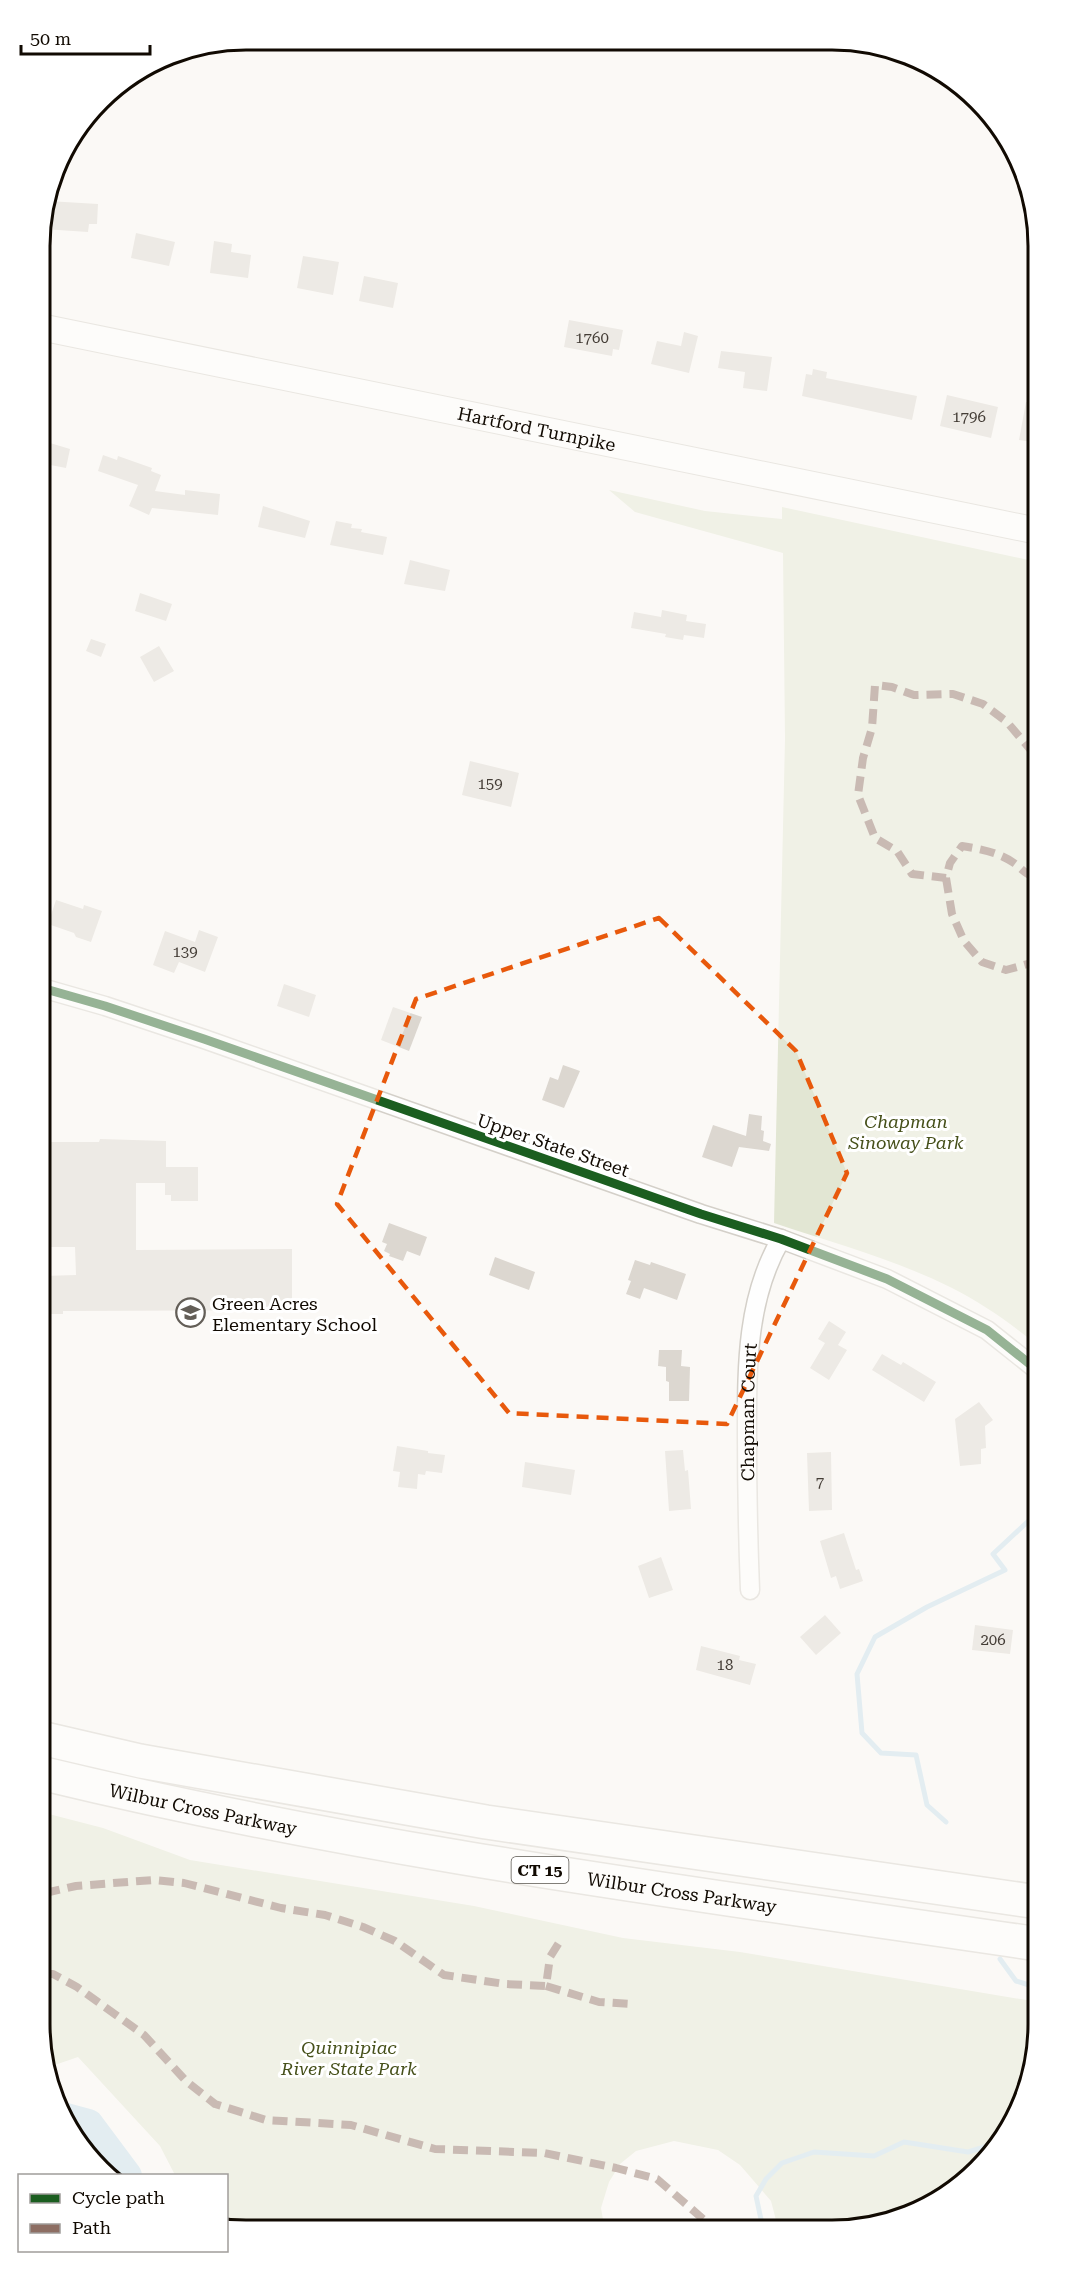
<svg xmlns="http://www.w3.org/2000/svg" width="1078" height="2270" font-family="'Roboto Serif',serif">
	<rect width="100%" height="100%" fill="#fbf9f6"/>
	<g fill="#e2e6d3">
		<path d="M609 490 705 511 782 519V507L1033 561 1036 1344C1010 1323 982 1303 952 1288 896 1260 834 1243 774 1223L785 739 783 553 635 512Z"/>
		<path d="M45 1813 103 1828 190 1860 474 1906 623 1938 740 1952 1038 2002 1039 2039 1023 2103 996 2151 947 2196 886 2224H777L771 2201 740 2165 718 2150 674 2141 636 2151 620 2164 609 2182 601 2208 604 2225 227 2227 226 2176 175 2175 160 2146 78 2057 46 2068Z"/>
	</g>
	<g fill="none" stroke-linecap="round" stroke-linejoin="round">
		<g stroke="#c6deec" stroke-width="5">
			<path d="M1037 1486 1032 1490 1037 1502"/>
			<path d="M946 1822 927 1805 916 1755 881 1753 862 1733 857 1674 875 1637 927 1607 1005 1570 993 1554 1037 1513"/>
			<path d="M1000 1959 1016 1981 1035 1987 1038 1982"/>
			<path d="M762 2224 756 2196 766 2179 782 2163 814 2152 874 2156 904 2142 968 2152 1001 2142"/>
		</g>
		<path stroke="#c6deec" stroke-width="32" d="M62 2118 88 2125 126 2176"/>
	</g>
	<g fill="#dcd7d0">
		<path d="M48 201 98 204 97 224H89L88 232 43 229Z"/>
		<path d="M136 233 175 242 169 266 131 258Z"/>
		<path d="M214 241 232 244 231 252 251 255 248 278 210 273Z"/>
		<path d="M303 256 339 262 333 295 297 288Z"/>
		<path d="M364 276 398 283 393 308 359 301Z"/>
		<path d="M569 320 623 330 619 350 613 349 612 356 564 347Z"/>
		<path d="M684 332 698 336 689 373 651 364 657 341 681 346Z"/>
		<path d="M721 351 772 357 767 391 743 388 745 372 718 368Z"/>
		<path d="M813 369 827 372 826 378 917 396 912 420 802 396 806 374 812 375Z"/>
		<path d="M947 395 998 407 991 438 940 426Z"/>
		<path d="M1026 402H1033V442L1019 440Z"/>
		<path d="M40 440 70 449 66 468 40 463Z"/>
		<path d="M103 455 117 460 118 456 152 468 151 471 161 475 155 491 185 495V490L220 494 218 515 152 508 149 515 129 506 138 485 98 471Z"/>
		<path d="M263 506 310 521 305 538 258 527Z"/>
		<path d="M336 521 352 524 351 528 362 529 361 532 387 537 383 555 330 545Z"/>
		<path d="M410 560 450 570 445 591 404 584Z"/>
		<path d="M140 593 172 604 166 621 135 611Z"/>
		<path d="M662 610 687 615 686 621 706 624 704 638 684 635 683 640 665 637 666 634 631 628 634 612 661 617Z"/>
		<path d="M91 639 106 644 101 657 86 651Z"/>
		<path d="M159 646 174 671 154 682 140 657Z"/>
		<path d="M470 761 519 773 511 807 462 795Z"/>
		<path d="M56 900 83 909 84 905 102 911 91 942 76 937 74 933 48 924Z"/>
		<path d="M199 930 218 937 205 972 179 962 174 973 153 965 165 931 195 942Z"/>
		<path d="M284 984 316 995 309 1017 277 1006Z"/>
		<path d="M393 1007 422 1017 409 1051 381 1040Z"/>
		<path d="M563 1065 580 1071 564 1108 542 1100 550 1077 558 1080Z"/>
		<path d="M749 1114 762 1116 761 1130 764 1131 763 1141 771 1144 769 1151 739 1147 732 1167 702 1157 713 1125 746 1136Z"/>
		<path d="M100 1139 166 1141V1167H198V1201H171V1195H165V1183H136V1250L292 1249V1310L63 1311V1314H43V1276L76 1275 75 1247H43V1142H99Z"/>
		<path d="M389 1223 427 1237 420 1256 407 1251 403 1261 389 1256 390 1254 384 1251 387 1244 382 1242Z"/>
		<path d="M495 1257 535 1272 529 1290 489 1275Z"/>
		<path d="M635 1260 650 1265 651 1262 686 1274 677 1300 644 1288 640 1299 626 1294 631 1281 628 1280Z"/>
		<path d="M829 1321 846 1332 838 1345 847 1350 829 1380 810 1368 825 1343 818 1339Z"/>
		<path d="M659 1350H682L681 1366 690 1367 689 1401H669V1382L666 1381V1367L658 1366Z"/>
		<path d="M882 1354 901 1365 903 1362 936 1382 924 1402 872 1370Z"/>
		<path d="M979 1402 993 1420 985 1426 986 1448 981 1449V1464L960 1466 955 1419Z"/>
		<path d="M397 1446 428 1451V1453L445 1455 442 1473 426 1471 425 1475 418 1474 417 1489 398 1487 400 1472 393 1471Z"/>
		<path d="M683 1450 685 1471 688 1470 691 1509 669 1511 665 1451Z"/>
		<path d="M831 1452 832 1510 809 1511 807 1453Z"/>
		<path d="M525 1462 575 1470 571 1495 522 1487Z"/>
		<path d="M844 1533 856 1570 859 1569 863 1581 840 1589 836 1576 831 1578 820 1541Z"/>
		<path d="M661 1557 673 1590 649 1598 638 1566Z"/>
		<path d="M825 1615 841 1633 816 1655 800 1637Z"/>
		<path d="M975 1625 1013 1630 1010 1654 972 1650Z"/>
		<path d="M701 1646 740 1656 739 1660 756 1664 750 1685 696 1670Z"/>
	</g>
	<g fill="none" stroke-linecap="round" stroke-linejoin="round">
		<defs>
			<g id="street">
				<path d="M42 988 105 1006 204 1039 701 1214 781 1239 887 1279 987 1330 1036 1369"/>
				<path id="s1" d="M750 1590C748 1538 747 1487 747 1435 747 1368 746 1299 781 1239"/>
			</g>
			<g id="secondary">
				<path id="s2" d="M40 327 1033 530"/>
			</g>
			<g id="highway">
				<path d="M45 1739 140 1761 486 1822 1038 1902"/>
				<path id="s3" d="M45 1774C371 1853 706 1895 1038 1944"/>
			</g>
		</defs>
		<use href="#street" stroke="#d4d0c9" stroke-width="21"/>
		<use href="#secondary" stroke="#d4d0c9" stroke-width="28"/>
		<use href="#highway" stroke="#d4d0c9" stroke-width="36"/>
		<use href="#street" stroke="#fefefe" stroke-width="18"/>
		<use href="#secondary" stroke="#fefefe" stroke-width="26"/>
		<use href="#highway" stroke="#fefefe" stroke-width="33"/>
		<g stroke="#8d6e63" stroke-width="8" stroke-dasharray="15 8" stroke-linecap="butt">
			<path d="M1034 754 1007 722 983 704 953 694 914 695 892 687 875 685 872 728 863 758 858 795 875 838 897 851 912 874 946 878 950 863 962 846C980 849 998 852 1014 863 1021 868 1025 874 1034 877"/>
			<path d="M946 878 952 914 964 941 982 962 1006 970 1035 962"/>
			<path d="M45 1893 76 1886 153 1880 184 1883 281 1908 325 1915 363 1927 395 1941 444 1975 505 1984 546 1986 550 1957 562 1938"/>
			<path d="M46 1974H53L77 1987 144 2035 186 2081 215 2104 266 2120 351 2125 435 2149 544 2153 616 2168 657 2179 710 2225"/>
			<path d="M546 1986 599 2002 631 2004"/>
		</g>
		<defs>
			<path id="cycleway" d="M42 988 105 1006 204 1039 701 1214 781 1239 887 1279 987 1330 1036 1369"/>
		</defs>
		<use href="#cycleway" stroke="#fff" stroke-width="13"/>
		<use href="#cycleway" stroke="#1b5e20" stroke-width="9"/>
	</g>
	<path d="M0 0H1078V2270H0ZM659 918 796 1051 847 1173 727 1424 509 1413 337 1204 416 999Z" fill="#fbf9f6" fill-opacity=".55" fill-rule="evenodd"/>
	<path fill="none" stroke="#e8590c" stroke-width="4.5" stroke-dasharray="12 8" stroke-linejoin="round" d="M659 918 796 1051 847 1173 727 1424 509 1413 337 1204 416 999Z"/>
	<defs>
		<symbol id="school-ring" viewBox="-11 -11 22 22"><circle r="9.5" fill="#fff" stroke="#635e57" stroke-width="1.5"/><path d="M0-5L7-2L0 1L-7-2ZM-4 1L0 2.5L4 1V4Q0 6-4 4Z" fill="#635e57"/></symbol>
	</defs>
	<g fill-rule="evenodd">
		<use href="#school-ring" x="174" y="1296" width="33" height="33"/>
	</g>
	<g text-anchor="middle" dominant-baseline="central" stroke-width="6" stroke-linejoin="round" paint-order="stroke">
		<g font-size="15" fill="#443d36">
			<text x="592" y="338">1760</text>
			<text x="969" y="417">1796</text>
			<text x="490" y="784">159</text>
			<text x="185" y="952">139</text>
			<text x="820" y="1482">7</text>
			<text x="993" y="1640">206</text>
			<text x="725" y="1665">18</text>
		</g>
		<rect fill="#fff" stroke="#58544e" stroke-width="1.5" x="511.5" y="1857" width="57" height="26" rx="4.5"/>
		<g font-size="16" font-weight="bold" fill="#110a02">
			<text x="540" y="1870">CT 15</text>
		</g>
		<g font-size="18" fill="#110a02" stroke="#fff">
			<text stroke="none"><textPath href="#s2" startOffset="507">Hartford Turnpike</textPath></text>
			<text transform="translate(553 1145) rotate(19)">Upper State Street</text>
			<text stroke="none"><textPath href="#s1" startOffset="178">Chapman Court</textPath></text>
			<text stroke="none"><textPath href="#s3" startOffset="162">Wilbur Cross Parkway</textPath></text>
			<text stroke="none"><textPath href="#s3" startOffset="648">Wilbur Cross Parkway</textPath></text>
		</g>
		<g font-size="18" font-style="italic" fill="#46501a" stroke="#fff">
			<text x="906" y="1121">Chapman<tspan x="906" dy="21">Sinoway Park</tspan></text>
			<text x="349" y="2047">Quinnipiac<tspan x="349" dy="21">River State Park</tspan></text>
		</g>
		<g font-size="18" fill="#110a02" stroke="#fff" text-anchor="start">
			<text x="212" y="1303">Green Acres<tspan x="212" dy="21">Elementary School</tspan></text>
		</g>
	</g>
	<path d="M0 0H1078V2270H0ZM246 50H832A196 196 0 0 1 1028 246V2024A196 196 0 0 1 832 2220H246A196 196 0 0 1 50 2024V246A196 196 0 0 1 246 50Z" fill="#fff" fill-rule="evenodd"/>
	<path fill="none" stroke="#110a02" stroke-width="3" d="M246 50H832A196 196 0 0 1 1028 246V2024A196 196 0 0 1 832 2220H246A196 196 0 0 1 50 2024V246A196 196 0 0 1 246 50Z"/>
	<rect x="18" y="2174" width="210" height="78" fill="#ffffff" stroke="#a09d9a" stroke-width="1.5"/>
	<rect x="30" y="2194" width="30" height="9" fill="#1b5e20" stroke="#a09d9a" stroke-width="1.5"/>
	<text x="72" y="2204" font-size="18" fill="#110a02">Cycle path</text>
	<rect x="30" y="2224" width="30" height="9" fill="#8d6e63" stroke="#a09d9a" stroke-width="1.5"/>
	<text x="72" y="2234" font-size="18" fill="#110a02">Path</text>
	<path d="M21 45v9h129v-9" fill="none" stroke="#110a02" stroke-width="3"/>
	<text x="30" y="45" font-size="18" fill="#110a02" stroke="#ffffff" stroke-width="4.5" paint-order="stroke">50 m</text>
</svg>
